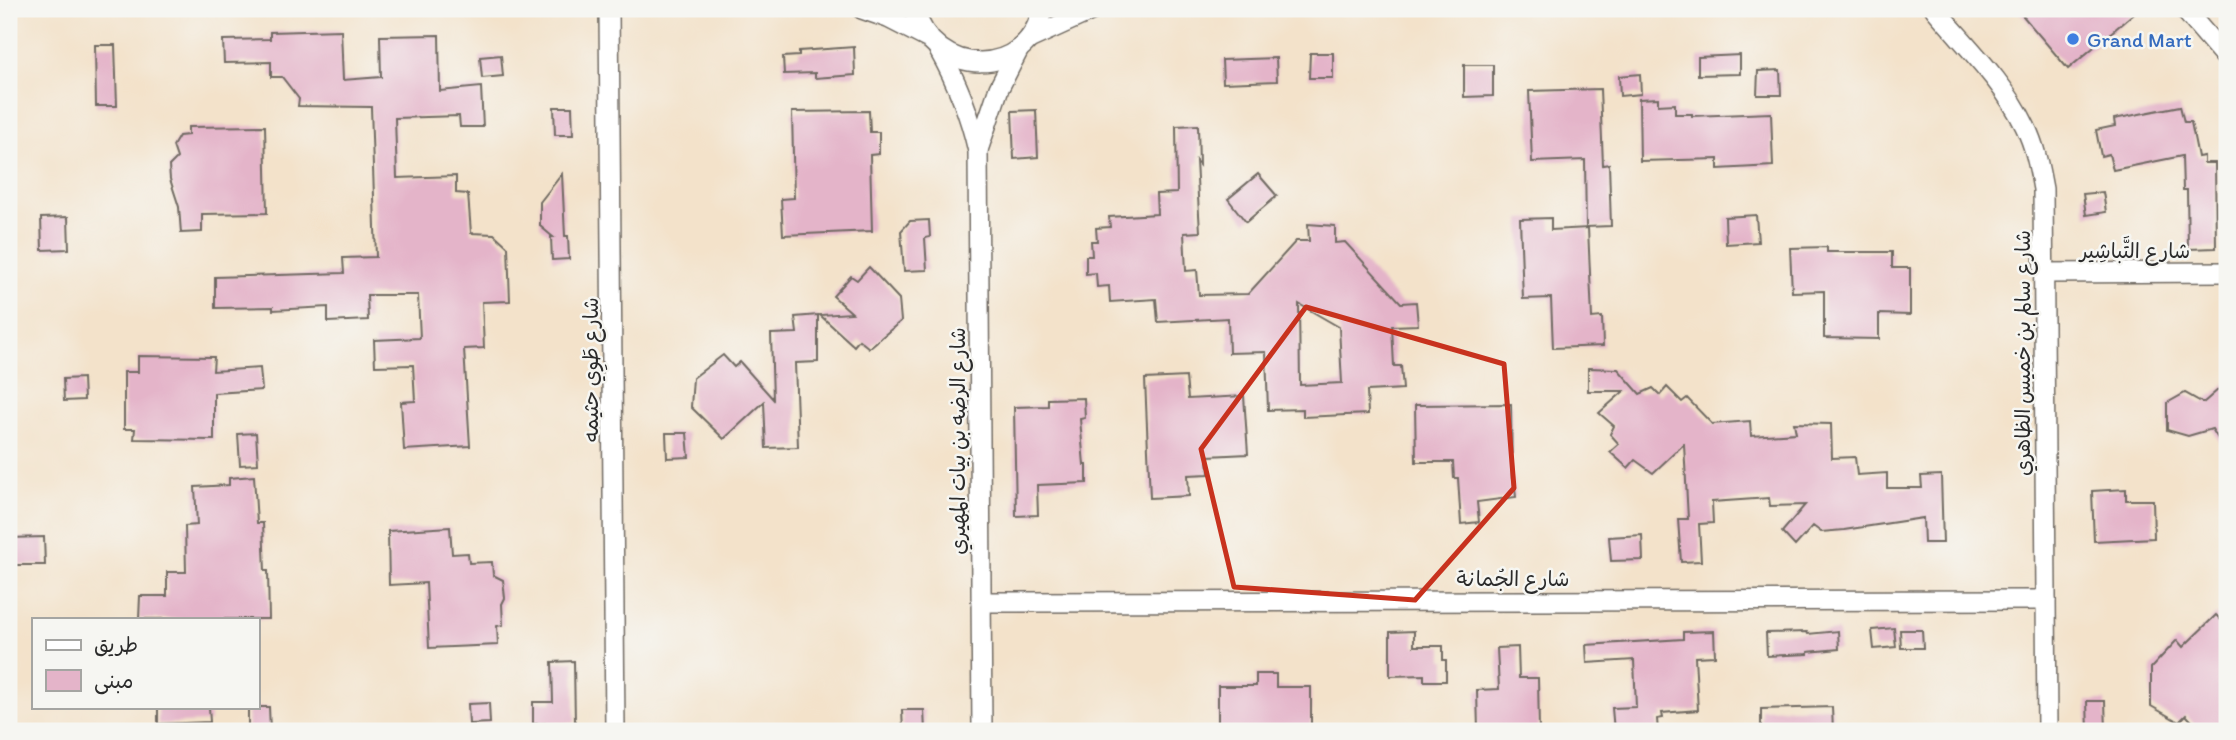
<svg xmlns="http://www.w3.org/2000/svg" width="2236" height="740" font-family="Itim,'Playpen Sans Arabic',sans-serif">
	<rect width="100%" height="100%" fill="#f6f6f2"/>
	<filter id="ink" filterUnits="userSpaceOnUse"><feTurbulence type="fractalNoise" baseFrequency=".0143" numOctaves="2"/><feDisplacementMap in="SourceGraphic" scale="14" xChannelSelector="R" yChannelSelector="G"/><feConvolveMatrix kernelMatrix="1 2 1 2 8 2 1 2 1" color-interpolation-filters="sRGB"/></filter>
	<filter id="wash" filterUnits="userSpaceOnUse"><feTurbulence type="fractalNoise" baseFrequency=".00686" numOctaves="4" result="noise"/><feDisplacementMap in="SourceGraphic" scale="28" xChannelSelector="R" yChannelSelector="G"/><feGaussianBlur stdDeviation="1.57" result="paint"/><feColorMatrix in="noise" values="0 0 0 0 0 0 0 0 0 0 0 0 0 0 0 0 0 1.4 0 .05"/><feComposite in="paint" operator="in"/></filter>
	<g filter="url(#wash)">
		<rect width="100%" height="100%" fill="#f3e2ca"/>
		<g id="blocks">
			<g fill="#e4b4c9" fill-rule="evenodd">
				<path d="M2017 9H2139L2068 69Z"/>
				<path d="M341 30 343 80 381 77 380 36 439 35 440 91 481 87 483 127H460L459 116 395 118 397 178 456 176V193L468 194 471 233 494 234 508 247 510 301 482 302 484 348 464 349 470 446 404 450 401 402 415 401 413 365 375 366 374 340 420 338 418 295H367L368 320 328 322V307L273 310V307L215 308V277L344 273 343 258 376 257 371 107 298 106 299 99 282 77H271V62L224 63 223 40 270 39V32Z"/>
				<path d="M95 45H115L117 106H96Z"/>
				<path d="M854 47 855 75 815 78V73L784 74 783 57 799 56V51Z"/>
				<path d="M1310 53H1333V78H1309Z"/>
				<path d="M501 55 503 76 482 78 480 57Z"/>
				<path d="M1740 55V74L1698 75V57Z"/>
				<path d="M1276 58 1277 81 1223 83 1222 60Z"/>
				<path d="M1464 65H1493V96L1464 97Z"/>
				<path d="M1780 70 1781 95H1757L1758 71Z"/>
				<path d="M1640 74 1641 94 1620 96 1619 76Z"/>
				<path d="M1600 89 1603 165 1609 164 1611 226 1586 227 1585 160 1532 162 1529 91Z"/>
				<path d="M1658 98V105L1675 104V114H1692V116L1771 113 1773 166 1718 169V159L1640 161 1639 99Z"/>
				<path d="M2180 106 2184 122H2191L2198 157 2204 156V163H2215L2216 248 2188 249 2187 190H2183L2182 156 2113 170 2109 154 2101 156 2096 130 2115 126 2114 119Z"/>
				<path d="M554 107H572L573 135H555Z"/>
				<path d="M1036 110 1038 157 1014 159 1012 111Z"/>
				<path d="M869 111 870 132H879V154L870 155 872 231 783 235 781 199 794 198 792 112Z"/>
				<path d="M1198 125 1199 165 1196 161 1200 232 1184 233 1186 271 1197 270 1199 295 1248 294 1296 241H1309L1308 224 1335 226V243L1345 242 1401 303 1416 302 1418 325 1392 326 1394 366H1401L1403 389 1367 391 1368 414 1303 417V409L1268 410 1266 352 1229 353 1228 318 1158 322 1156 299 1110 302 1109 286 1097 287 1096 273 1086 274V256H1092L1091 241H1097L1096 228 1110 227 1109 217 1157 214 1156 194 1177 193 1176 126ZM1299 304 1339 327 1342 383 1300 385Z"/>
				<path d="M265 126 267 213 202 214V232L181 233 179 207 170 179 169 166 177 158 173 146 179 136 188 135V127Z"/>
				<path d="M562 174 565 236H568L569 259 552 260 551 237H553L540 226V202Z"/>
				<path d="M1258 174 1277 196 1246 222 1228 199Z"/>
				<path d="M2103 192 2106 212 2086 215 2083 194Z"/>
				<path d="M1756 215 1758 242 1726 244 1725 217Z"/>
				<path d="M68 217 69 249 42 250 41 218Z"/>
				<path d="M1551 218V230L1588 228 1592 318 1602 317 1603 346 1553 348 1551 298 1523 299 1520 219Z"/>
				<path d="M929 220 930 237 925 238 927 270 904 271 901 231 910 221Z"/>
				<path d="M1827 247V252H1892V268H1910V315L1879 314V339L1824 338V291L1792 292 1790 248Z"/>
				<path d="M869 267 899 299 901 321 869 348 859 340 854 346 820 315 852 313 833 296 851 276 857 280Z"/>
				<path d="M818 315V362L795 363 798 447 766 448 764 402 724 439 691 407 693 378 723 355 734 367 740 362 773 399 771 334 797 333 795 317Z"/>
				<path d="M138 356 214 357 213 371 260 368 262 390 214 393V440L134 439 135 429H124V372H138Z"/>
				<path d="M1588 368 1618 369 1640 394 1653 388 1660 395 1667 387 1682 402 1687 398 1712 424 1750 421 1751 436 1796 433 1794 423 1831 424 1832 458 1855 457 1857 475 1887 473V488H1922L1921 476 1941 475 1943 543H1924L1923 518 1844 530 1821 532 1813 526 1795 546 1782 532 1805 505 1770 506 1769 498 1712 502 1713 523 1699 524 1701 561 1681 562 1678 519H1688L1684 444 1653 473 1635 460 1628 468 1610 452 1619 444 1610 434 1614 426 1599 413 1624 391H1588Z"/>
				<path d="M1186 377 1188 399 1244 396 1248 454 1208 456 1209 474 1188 475 1189 496 1150 498 1145 379Z"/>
				<path d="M83 378 84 400 64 401 63 379Z"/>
				<path d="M2227 382V453L2212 429 2188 436 2167 430V403L2185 393 2203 403Z"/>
				<path d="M1084 398 1085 418 1080 419 1084 465H1087V483L1037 485 1038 515 1016 516 1014 407 1048 406V399Z"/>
				<path d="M1511 404 1512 478H1514L1516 497 1477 502 1479 522 1461 524 1458 478H1454L1453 462H1416L1415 405Z"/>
				<path d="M256 433 258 464 240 465 238 434Z"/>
				<path d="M666 433H687L689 457 667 458Z"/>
				<path d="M254 476 257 523H263L265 571H268L269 619H139L140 596H167V572H186L185 526 197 525 195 487 229 485V478Z"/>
				<path d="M2126 489V500H2153L2154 538 2094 541 2092 491Z"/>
				<path d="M450 527 452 554 468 553 469 563 492 562 493 575 503 580 505 598 502 604 503 625 497 626 498 645 429 648 426 583 389 585 388 531Z"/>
				<path d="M1642 535 1643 560 1611 561 1609 537Z"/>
				<path d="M44 537 45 565H9V538Z"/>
				<path d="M2216 615 2227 626V725L2221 731H2201L2186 715 2179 722 2151 706V668L2177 640 2183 647Z"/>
				<path d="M1894 628 1896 647 1874 649 1872 630Z"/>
				<path d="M1900 630H1922L1923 648H1901Z"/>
				<path d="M1414 631V646H1443V660H1446V681H1424V675L1390 676V632Z"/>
				<path d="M1714 631 1715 656 1695 657 1698 710 1662 713 1663 718 1657 719 1658 731H1614L1612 708 1636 707 1634 660 1587 663 1586 645 1683 639V632Z"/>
				<path d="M1838 631 1839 649 1808 652V654L1767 656 1766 633 1807 632 1808 634Z"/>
				<path d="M1518 647 1519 678H1538L1539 731H1478L1477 690 1499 689 1497 648Z"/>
				<path d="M574 661 575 723 533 724V702H553L552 662Z"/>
				<path d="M1256 674H1276V687H1311V731H1218V686H1256Z"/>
				<path d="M2087 701H2105L2106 731H2088Z"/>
				<path d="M489 703 490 723 469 724 468 704Z"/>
				<path d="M158 707H209L210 722 158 724Z"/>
				<path d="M248 707H269L270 730H248Z"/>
				<path d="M1832 707 1833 731H1761V709Z"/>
				<path d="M902 710H924L925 731H903Z"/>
			</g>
		</g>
	</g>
	<g filter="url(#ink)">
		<use href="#blocks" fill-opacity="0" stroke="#716b63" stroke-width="2"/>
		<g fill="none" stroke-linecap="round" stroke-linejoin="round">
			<defs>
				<g id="street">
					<path d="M609 9 615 731"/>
					<path d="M862 9 888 18 927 38"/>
					<path d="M914 9C934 80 1029 79 1042 9"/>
					<path d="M1935 9C1966 46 2004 82 2025 126 2035 146 2039 167 2043 189L2047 731"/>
					<path d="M2184 9 2227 59"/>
					<path d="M1029 39 1095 9"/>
					<path d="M939 50C957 82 970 115 978 151L982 731"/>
					<path d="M978 150 999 88 1019 49"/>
					<path d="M2044 273 2227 272"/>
					<path d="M981 602 2046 600"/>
				</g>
			</defs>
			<use href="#street" stroke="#716b63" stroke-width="22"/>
			<use href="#street" stroke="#fff" stroke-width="19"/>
		</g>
	</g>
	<path fill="none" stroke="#c8321e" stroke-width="5" stroke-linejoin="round" d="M1306 307 1504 364 1514 488 1415 600 1234 587 1201 449Z"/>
	<circle fill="#3f7fe0" stroke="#f6f6f2" stroke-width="2.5" cx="2073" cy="39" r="7"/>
	<g text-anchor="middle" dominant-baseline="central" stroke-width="5" stroke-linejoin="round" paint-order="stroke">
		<g font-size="21" fill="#366cbe" stroke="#f6f6f2" text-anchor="start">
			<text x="2087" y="39">Grand Mart</text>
		</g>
		<g font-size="21" fill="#2b2b2b" stroke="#f6f6f2">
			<text x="2135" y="250">شارع التَّباشِير</text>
			<text transform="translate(2022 353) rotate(-90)">شارع سالم بن خميس الظاهري</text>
			<text transform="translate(590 370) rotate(-90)">شارع طَوِي حثيمه</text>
			<text transform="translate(957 441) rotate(-90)">شارع الرضه بن بيات المهيري</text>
			<text x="1513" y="578">شارع الجُمانة</text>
		</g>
	</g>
	<rect width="2236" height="740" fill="none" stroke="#f6f6f2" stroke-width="35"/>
	<rect x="32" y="618" width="228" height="91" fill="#f6f6f2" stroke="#a5a5a2" stroke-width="2"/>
	<rect x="46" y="640" width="35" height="10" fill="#ffffff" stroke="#a5a5a2" stroke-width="2"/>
	<text x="94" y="652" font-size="21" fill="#2b2b2b">طريق</text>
	<rect x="46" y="670" width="35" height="21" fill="#e4b4c9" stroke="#a5a5a2" stroke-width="2"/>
	<text x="94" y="688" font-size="21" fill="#2b2b2b">مبنى</text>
</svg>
